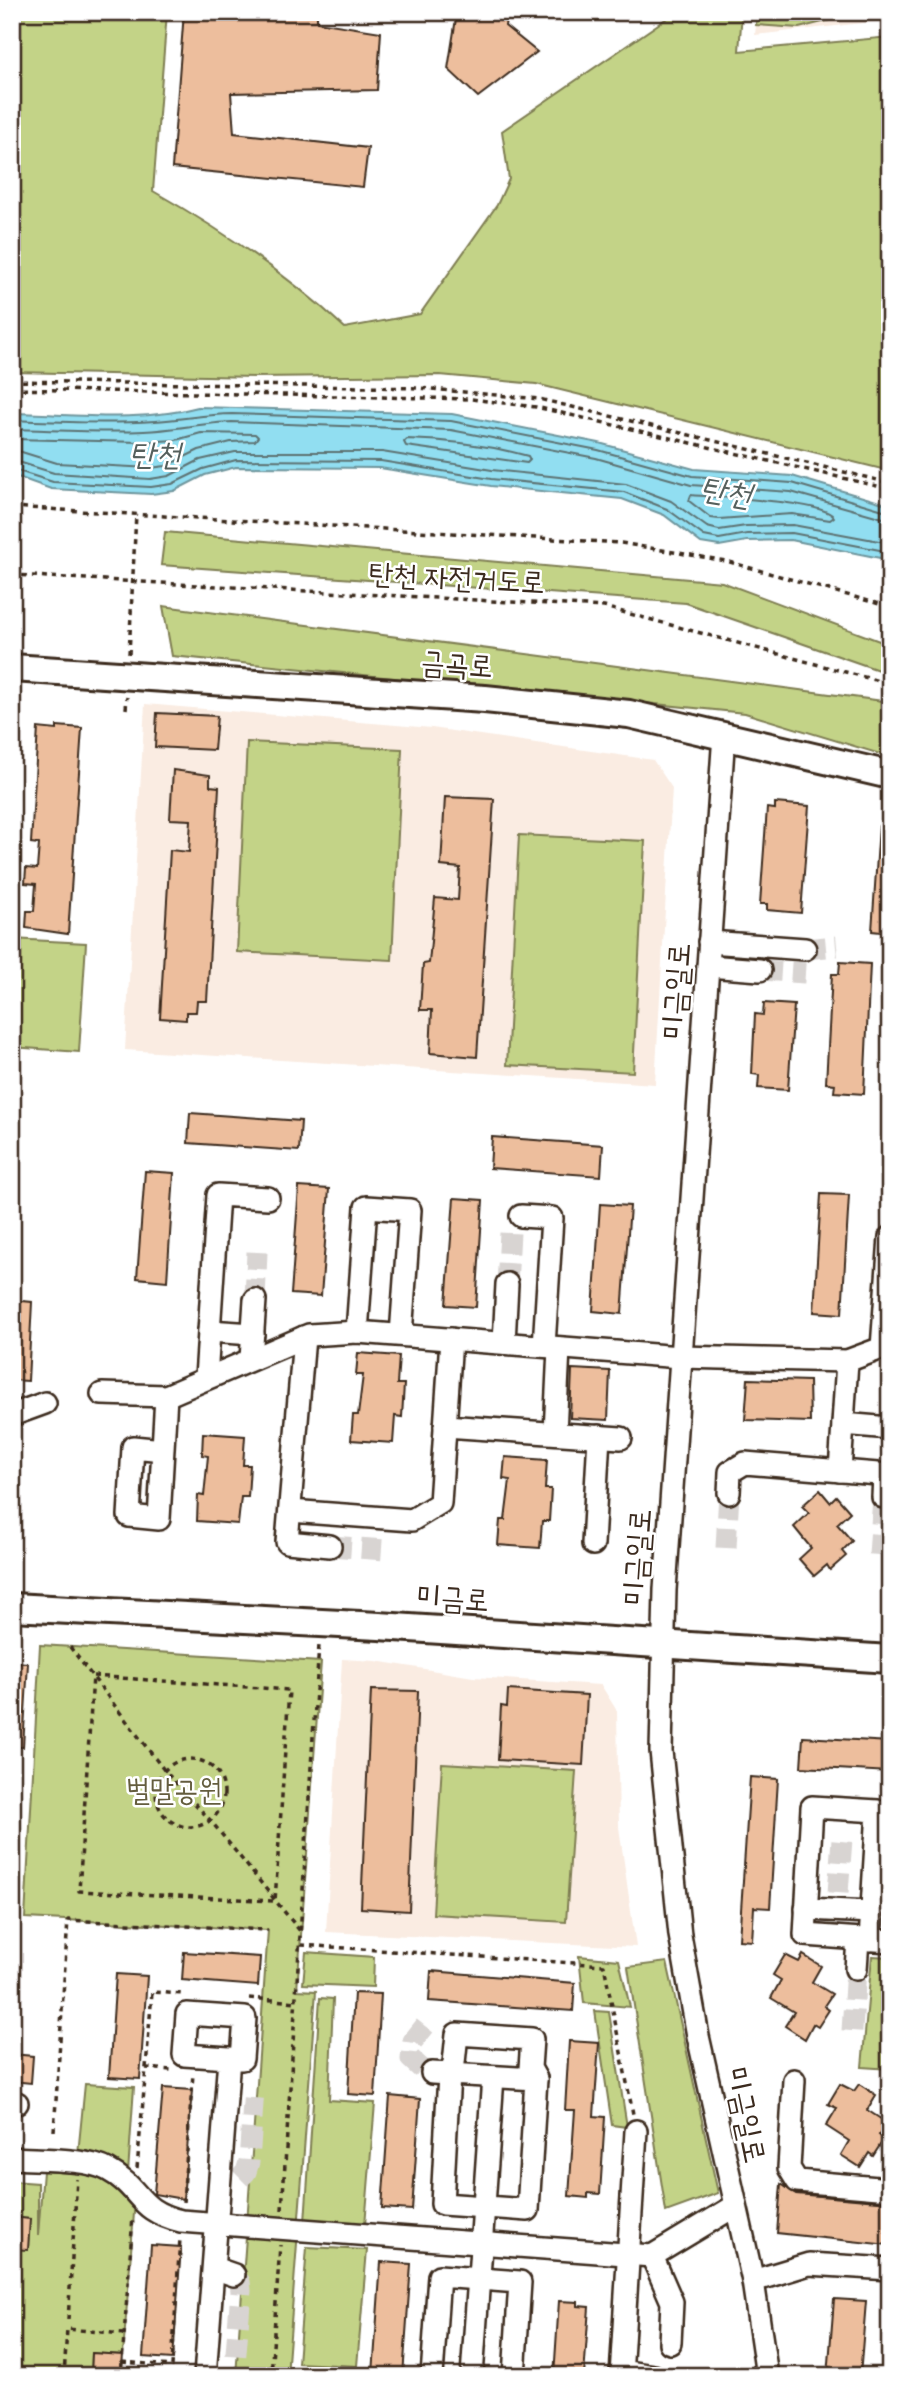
<svg xmlns="http://www.w3.org/2000/svg" width="902" height="2388" font-family="Caveat,'Poor Story',sans-serif">
	<rect width="100%" height="100%" fill="#fff"/>
	<filter id="ink" filterUnits="userSpaceOnUse"><feTurbulence type="fractalNoise" baseFrequency=".0143" numOctaves="2"/><feDisplacementMap in="SourceGraphic" scale="14" xChannelSelector="R" yChannelSelector="G"/><feConvolveMatrix kernelMatrix="1 2 1 2 8 2 1 2 1" color-interpolation-filters="sRGB"/></filter>
	<g filter="url(#ink)">
		<g fill="#faece2">
			<path d="M757 12H890V20L755 35Z"/>
			<path d="M145 704 432 728 653 760 672 788 655 1084 125 1050Z"/>
			<path d="M342 1659 376 1661 473 1677 601 1685 617 1711 619 1827 636 1947 326 1932Z"/>
		</g>
		<g fill="#c3d387" stroke="#7f7e52" stroke-width="2">
			<path d="M12 12H167L153 191C222 230 287 274 345 328L420 314 497 205 509 179 502 131 676 12H742L739 51 890 37V471L536 384 440 375 255 377 12 372Z"/>
			<path d="M757 12H862L799 28 756 25Z"/>
			<path d="M165 532 722 582 890 645V674L686 603 161 565Z"/>
			<path d="M163 606 890 702V757L745 713 172 656Z"/>
			<path d="M247 742 402 749 392 960 237 952Z"/>
			<path d="M519 835 645 841 633 1072 507 1065Z"/>
			<path d="M12 939 86 943 79 1052 12 1047Z"/>
			<path d="M40 1645 321 1662 297 1990 316 1991 287 2376H236L268 1930 25 1918Z"/>
			<path d="M442 1763 576 1771 566 1922 433 1914Z"/>
			<path d="M306 1952 374 1957 373 1987 303 1984Z"/>
			<path d="M579 1956 619 1960 630 2007 584 2003Z"/>
			<path d="M872 1956 890 1957V2069L862 2067Z"/>
			<path d="M667 1962 718 2193 666 2212 628 1967Z"/>
			<path d="M320 1998 333 1999 329 2100 375 2103 365 2225 305 2222Z"/>
			<path d="M595 2011 609 2012 627 2127 612 2125Z"/>
			<path d="M85 2084 134 2087 128 2173 78 2154Z"/>
			<path d="M43 2171 108 2176 126 2199 135 2200 123 2355 92 2353 91 2376H12V2181L38 2183V2236Z"/>
			<path d="M307 2247 367 2250 357 2366 298 2363Z"/>
		</g>
		<path fill="#91def1" stroke="#6f969d" stroke-width="2" d="M198 407 452 414 599 443 694 469 792 476 890 505V560L791 540 747 541 719 546 701 543 664 515 622 499 491 486 380 468 236 467 205 475 174 491 151 494 51 489 12 475V413C73 414 139 423 198 407Z"/>
		<g fill="none" stroke-linecap="round" stroke-linejoin="round">
			<g stroke="#5d7272" stroke-width="2">
				<path d="M12 420C59 422 108 424 155 421 181 420 205 414 232 414L451 421 598 450 692 476 792 483 890 512"/>
				<path d="M12 429C56 430 101 433 144 431 174 430 202 423 232 422L451 430 596 458 691 485 791 492 890 520"/>
				<path d="M12 439 141 442 176 440 201 433 255 434 258 437 255 441 231 442 199 450 166 466 150 468 57 463 12 449"/>
				<path d="M407 439C448 440 488 445 528 456L530 460 527 463 406 446 404 442Z"/>
				<path d="M12 460 54 473 150 479 169 476 200 460 235 452H382L492 470 626 484 671 501 707 527 719 530 746 526 793 525 890 543"/>
				<path d="M12 469 53 482 151 487 172 484 203 469 236 460 381 461 491 479 624 492 667 509 704 536 719 539 747 534 792 533 890 552"/>
				<path d="M691 495C717 498 821 500 834 517L830 520 792 514 719 519 711 518 689 501Z"/>
			</g>
		</g>
		<g fill="#edbe9d" stroke="#3b2a1e" stroke-width="2">
			<path d="M184 12H317V22L381 32 377 90 231 93 234 133 368 148 363 187 172 168Z"/>
			<path d="M457 12H507L505 26 537 52 478 97 448 69Z"/>
			<path d="M157 713 217 716 214 750 155 747Z"/>
			<path d="M57 726 82 728 68 934 26 928 27 911H34L36 884 25 883 26 868 37 869 39 844 31 843 38 728 57 730Z"/>
			<path d="M173 770 210 775V786L219 787 207 1001H197L196 1012H186V1020L160 1018 170 850 189 852 191 820 170 819Z"/>
			<path d="M445 797 494 799 477 1057 430 1053 432 1010H420L423 964 429 963 435 898 458 900 460 868 441 866Z"/>
			<path d="M775 803 809 806 801 913 767 910V904H760L767 808 775 809Z"/>
			<path d="M879 826H890V933L872 931Z"/>
			<path d="M840 962 870 964 864 1094 834 1092 835 1084 826 1083 832 974H839Z"/>
			<path d="M764 1003 794 1005 788 1090 758 1088 759 1075 752 1074 755 1014 763 1015Z"/>
			<path d="M190 1113 301 1121 299 1151 188 1143Z"/>
			<path d="M492 1137 603 1145 601 1176 490 1168Z"/>
			<path d="M145 1171 174 1173 167 1281 137 1278Z"/>
			<path d="M299 1187 329 1189 321 1296 291 1294Z"/>
			<path d="M821 1194 849 1195 842 1314 814 1312Z"/>
			<path d="M454 1198 483 1200 476 1307 446 1305Z"/>
			<path d="M600 1204 630 1206 622 1314 593 1311Z"/>
			<path d="M12 1300 32 1302 28 1381 12 1380Z"/>
			<path d="M358 1353 399 1356 397 1384H404L402 1417 395 1416 393 1443 351 1440 353 1415H358L363 1375H356Z"/>
			<path d="M572 1369 610 1371 608 1420 570 1418Z"/>
			<path d="M748 1379 809 1381 810 1422 745 1420Z"/>
			<path d="M203 1433 245 1436 243 1465H250L248 1497H241L238 1524 197 1521 198 1495 204 1496 208 1456 202 1455Z"/>
			<path d="M505 1457 547 1460 545 1489H551L549 1521H542L540 1548 498 1545 500 1520H505L510 1480 503 1479Z"/>
			<path d="M820 1490 830 1502 836 1496 850 1512 837 1524 852 1541 842 1551 846 1556 830 1570 827 1565 814 1576 799 1559 811 1548 794 1527 809 1513 802 1506Z"/>
			<path d="M12 1662 28 1663 23 1747H12Z"/>
			<path d="M371 1690 418 1691 409 1911 361 1908Z"/>
			<path d="M508 1690 587 1695 583 1765 498 1760 501 1706 507 1707Z"/>
			<path d="M803 1737 890 1742V1772L801 1767Z"/>
			<path d="M750 1777 778 1779 770 1908 754 1907 752 1941 739 1940Z"/>
			<path d="M184 1952 260 1957 258 1986 182 1980Z"/>
			<path d="M785 1955 799 1962 803 1955 821 1966 812 1982 832 1994 824 2006 829 2010 818 2027 813 2024 805 2039 785 2026 794 2012 771 1998 781 1980 773 1975Z"/>
			<path d="M431 1971 575 1983 573 2011 429 2001Z"/>
			<path d="M116 1974 147 1976 140 2079 109 2077Z"/>
			<path d="M354 1993 381 1994 375 2096 348 2094Z"/>
			<path d="M569 2041 599 2043 594 2116 605 2117 600 2194 588 2193V2198L569 2196 575 2110H565Z"/>
			<path d="M12 2054 33 2056 31 2083 12 2081Z"/>
			<path d="M840 2084 854 2091 859 2084 876 2095 867 2110 887 2123 879 2135 884 2139 873 2156 869 2153 860 2167 841 2155 849 2141 826 2126 837 2108 828 2104Z"/>
			<path d="M163 2088 192 2090 183 2199 154 2194Z"/>
			<path d="M390 2096 420 2099 412 2210 382 2208Z"/>
			<path d="M781 2184 796 2194 890 2202 888 2245 777 2233Z"/>
			<path d="M12 2217 30 2219 28 2250 12 2249Z"/>
			<path d="M151 2245 181 2247 173 2359 143 2357Z"/>
			<path d="M381 2262 411 2264 403 2376 373 2374Z"/>
			<path d="M834 2299 866 2301 860 2376H828Z"/>
			<path d="M559 2301 578 2302V2306L589 2307 584 2376H554Z"/>
			<path d="M92 2353 123 2355 121 2376H91Z"/>
		</g>
		<g fill="none" stroke-linecap="round" stroke-linejoin="round">
			<g stroke="#d8d4d2" stroke-width="21" stroke-dasharray="21 10" stroke-linecap="butt">
				<path d="M805 949 837 946"/>
				<path d="M760 970 805 973"/>
				<path d="M507 1284 510 1233"/>
				<path d="M255 1300 257 1252"/>
				<path d="M330 1546 385 1550"/>
				<path d="M726 1548 729 1493"/>
				<path d="M879 1555 883 1497"/>
				<path d="M838 1893 842 1839"/>
				<path d="M425 2026 413 2041 411 2059 423 2070 432 2073"/>
				<path d="M852 2031 856 1969"/>
				<path d="M240 2178 246 2172 249 2162 254 2089"/>
				<path d="M234 2275 240 2282 241 2291 235 2365"/>
			</g>
			<defs>
				<g id="minor">
					<path d="M724 734 665 1590 661 1751 680 1935 698 2036 753 2281 767 2376"/>
					<path d="M709 942 805 949"/>
					<path d="M708 966 760 970"/>
					<path d="M521 1216 552 1218 544 1346"/>
					<path d="M209 1331 253 1334"/>
					<path d="M357 1332 366 1207 410 1210 401 1335"/>
					<path d="M304 1337 287 1542 330 1546"/>
					<path d="M504 1343 507 1284"/>
					<path d="M882 1348 890 1237"/>
					<path d="M251 1359 255 1300"/>
					<path d="M206 1378 218 1195 268 1198"/>
					<path d="M102 1394 166 1396 309 1335 357 1332 680 1357 847 1361 890 1345"/>
					<path d="M12 1415 45 1403"/>
					<path d="M843 1424 890 1428"/>
					<path d="M445 1426 621 1438"/>
					<path d="M555 1433 559 1348"/>
					<path d="M163 1450 133 1447 129 1516 159 1519 166 1396"/>
					<path d="M840 1471 847 1361"/>
					<path d="M729 1493 730 1472 745 1463 890 1475"/>
					<path d="M883 1497 884 1475"/>
					<path d="M290 1511 412 1520 440 1503 451 1339"/>
					<path d="M593 1544 599 1436"/>
					<path d="M806 1909 872 1912"/>
					<path d="M870 1940 878 1811 812 1807 805 1935C833 1937 861 1939 890 1941"/>
					<path d="M856 1969 858 1939"/>
					<path d="M432 2073 449 2074 454 2063 457 2034 532 2039 530 2068 536 2079"/>
					<path d="M449 2074 536 2079 528 2210 442 2204Z"/>
					<path d="M794 2080 789 2168 797 2181 890 2189"/>
					<path d="M12 2103H17"/>
					<path d="M12 2158C38 2160 87 2158 108 2170 143 2189 135 2210 181 2221L652 2256 735 2206"/>
					<path d="M652 2256 672 2302 670 2343"/>
					<path d="M214 2268 234 2275"/>
					<path d="M753 2281 809 2264 890 2269"/>
					<path d="M621 2371 654 2376"/>
					<path d="M205 2376 229 2058 242 2059 245 2018 187 2014 184 2055 229 2058"/>
					<path d="M432 2376 439 2276 520 2282 514 2376"/>
					<path d="M472 2376 493 2077"/>
					<path d="M621 2376 636 2131"/>
				</g>
				<g id="major">
					<path d="M12 668 485 699 629 714 890 775"/>
					<path d="M12 1607 379 1626 890 1659"/>
				</g>
			</defs>
			<use href="#minor" stroke="#3b2a1e" stroke-width="26"/>
			<use href="#major" stroke="#3b2a1e" stroke-width="32"/>
			<g stroke="#3b2a1e" stroke-width="3.5" stroke-dasharray="5 5" stroke-linecap="butt">
				<path d="M12 381 420 388 539 399 890 483"/>
				<path d="M12 389 471 399 536 407 890 489"/>
				<path d="M12 507 621 543 726 561 890 607"/>
				<path d="M12 575 604 607 890 684"/>
				<path d="M129 654 136 514"/>
				<path d="M126 709 127 697"/>
				<path d="M70 1647 164 1770 211 1821 300 1931"/>
				<path d="M93 1676 289 1690 275 1901 79 1891Z"/>
				<circle cx="190" cy="1793" r="34"/>
				<path d="M301 1945 604 1965 633 2114"/>
				<path d="M249 1998 297 2002"/>
				<path d="M146 2068 152 1992 185 1994"/>
				<path d="M54 2131 68 1920 268 1930"/>
				<path d="M137 2168 146 2068 171 2070"/>
				<path d="M183 2202 193 2074"/>
				<path d="M282 2210 319 1645"/>
				<path d="M68 2320 77 2179"/>
				<path d="M122 2362 172 2366 180 2238"/>
				<path d="M64 2376 67 2329 124 2334"/>
				<path d="M121 2376 133 2217"/>
				<path d="M271 2376 280 2245"/>
			</g>
			<use href="#minor" stroke="#fff" stroke-width="21"/>
			<use href="#major" stroke="#fff" stroke-width="26"/>
		</g>
	</g>
	<g text-anchor="middle" dominant-baseline="central" stroke-width="5" stroke-linejoin="round" paint-order="stroke">
		<g font-size="30" fill="#3b2a1e" stroke="#fff">
			<text transform="translate(457 578) rotate(3)">탄천 자전거도로</text>
			<text transform="translate(457 664) rotate(4)">금곡로</text>
			<text transform="translate(676 991) rotate(-86)">미금일로</text>
			<text transform="translate(637 1557) rotate(-86)">미금일로</text>
			<text transform="translate(453 1598) rotate(4)">미금로</text>
			<text transform="translate(746 2115) rotate(78)">미금일로</text>
		</g>
		<g font-size="30" fill="#645d3e" stroke="#fff">
			<text x="174" y="1790">벌말공원</text>
		</g>
		<g font-size="32" font-style="italic" fill="#55605d" stroke="#fff">
			<text x="155" y="454">탄천</text>
			<text transform="translate(726 492) rotate(9)">탄천</text>
		</g>
	</g>
	<rect width="902" height="2388" fill="none" stroke="#fff" stroke-width="42"/>
	<rect x="21" y="21" width="860" height="2346" fill="none" stroke="#3b2a1e" stroke-width="2.5" filter="url(#ink)"/>
</svg>
